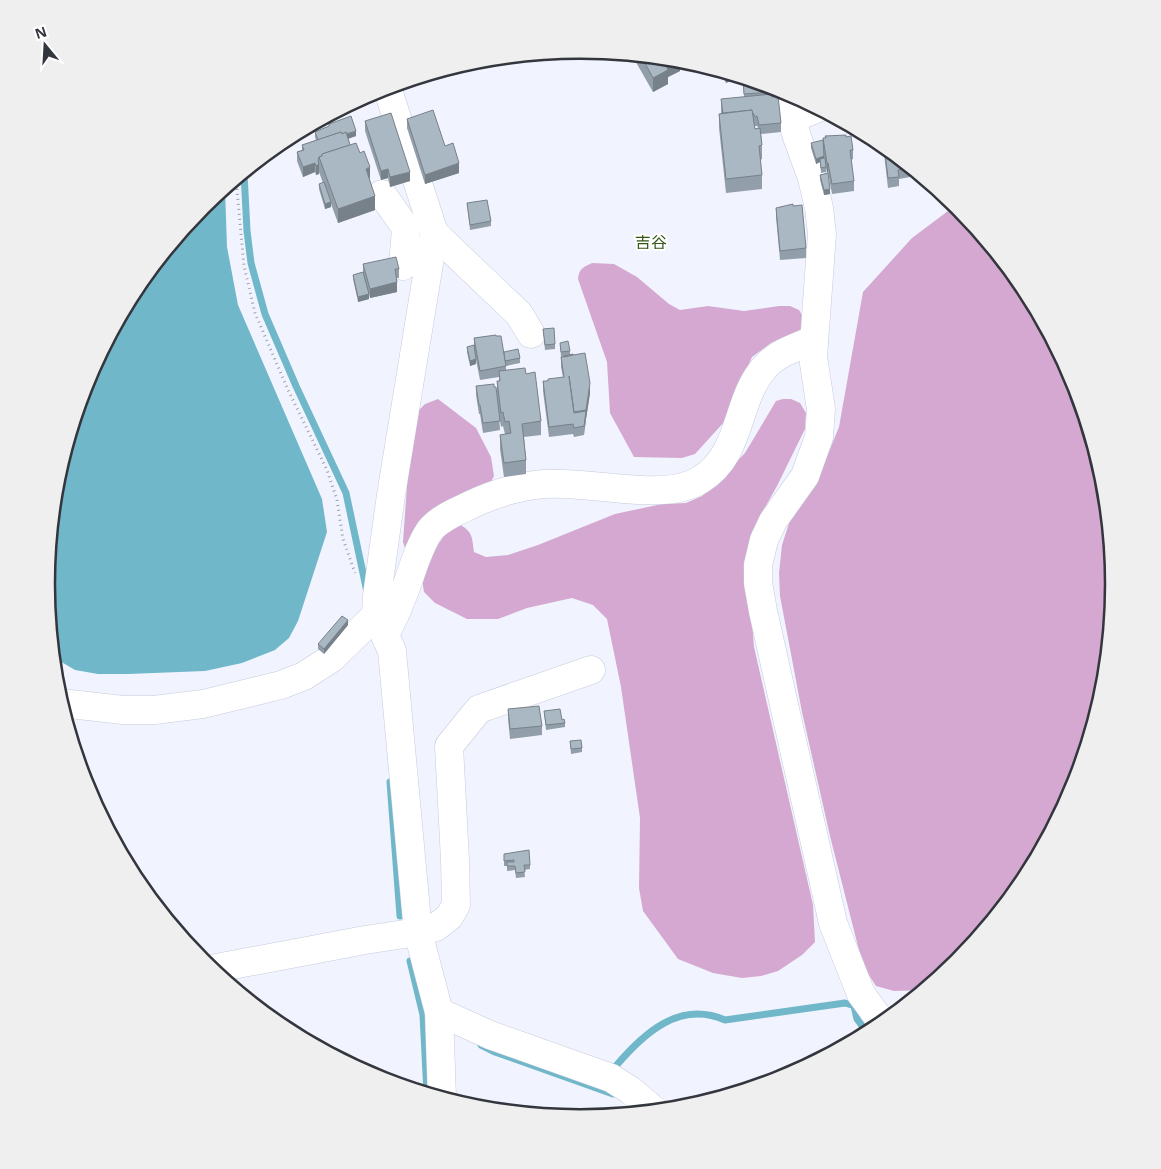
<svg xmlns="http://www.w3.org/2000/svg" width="1161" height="1169" font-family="'Noto Sans','Noto Sans JP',sans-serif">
	<rect width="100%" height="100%" fill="#f1f4fe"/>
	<g fill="#d4a8d1">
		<path d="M956 205 1025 288 1074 380 1105 481 1115 585 1104 689 1074 789 1025 882 958 962 925 990 894 991 876 986 863 966 830 836 802 712 780 596 779 573 782 545 792 514 816 483 839 427 863 292 912 238Z"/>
		<path d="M592 263 614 264 637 277 669 304 680 310 708 306 744 311 779 306H790L799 310 803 317 804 328 771 343 752 357 725 421 695 454 682 458 634 457 610 413 607 362 578 279C579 269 583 267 592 263Z"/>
		<path d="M438 399 476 428 491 457 494 476 489 486 411 550 405 548 403 542 410 444 419 410 425 404Z"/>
		<path d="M783 399H791L800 403 806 413 805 429 777 486 758 520 747 556 754 647 813 905 815 942 802 955 778 971 761 976 742 978 713 973 678 959 643 911 639 888 640 818 621 687 607 619 593 605 572 598 527 608 498 619H467L435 603 424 592 421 573 427 561 450 527 459 524C473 532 472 537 474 552L486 557 508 555 538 545 615 514 662 504 686 503 702 496 718 481 745 453 776 401Z"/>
	</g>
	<path fill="#71b7ca" d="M225 189 227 247 238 305 322 499 327 532 298 621 289 638 275 650 242 663 205 671 128 674H98L75 670 53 657 46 584 57 480 87 380 136 287 203 207Z"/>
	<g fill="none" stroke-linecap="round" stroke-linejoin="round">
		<g stroke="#71b7ca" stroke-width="7">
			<path d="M244 173 247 231 251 263 265 314 296 386 346 493 367 592"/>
			<path d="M54 649 57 675 60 691"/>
			<path d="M390 782 400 916"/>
			<path d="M410 961 423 1015 427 1094"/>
			<path d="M854 1006 857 1019 868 1034"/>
			<path d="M481 1045 495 1052 613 1094"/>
			<path d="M615 1067C643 1034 679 1000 725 1020L845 1003 855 1006"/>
		</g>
		<defs>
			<g id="minor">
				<path d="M387 87 434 233 391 495 377 596 376 615 392 651 418 932 439 1012 442 1098"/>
				<path d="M784 91 797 137 812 178 819 208 822 234 813 357 821 409 819 437 805 476 773 521 764 540 758 565V583L763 611 833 923 861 994 883 1024"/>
				<path d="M791 119 818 108"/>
				<path d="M382 194 406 228 403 266"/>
				<path d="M434 233 519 314 531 334"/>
				<path d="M385 634C391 623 397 612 401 600 411 577 416 551 430 530 439 519 455 512 468 506 491 495 518 486 544 484 588 480 663 503 700 480 743 454 735 400 765 367 777 353 797 347 814 340"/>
				<path d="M61 703 123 710H154L203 704 281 685 304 676 332 658 376 615"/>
				<path d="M211 969 365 940 418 932 436 927 449 917 456 905 455 860 449 746 479 709 591 670"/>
				<path d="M439 1012 490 1035 611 1078 630 1090 655 1111"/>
			</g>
		</defs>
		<use href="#minor" stroke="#c6cbdb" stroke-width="29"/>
		<path stroke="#9ea1a9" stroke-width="3" stroke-dasharray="1 4" stroke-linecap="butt" d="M236 179 244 266 255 313 288 390 327 470 337 500 343 539 355 573"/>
		<use href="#minor" stroke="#fff" stroke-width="28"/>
	</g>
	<g fill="#929ea9" fill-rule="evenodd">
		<path d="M633 55 685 61 696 64 686 70 682 64 680 65V71L668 77V84L653 92 633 57Z"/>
		<path d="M719 71 738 77 726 83Z"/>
		<path d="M743 78 775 88V96L781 123V132L761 134 762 145V159L760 160 762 175V189L726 193 719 128V114L721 113V99L744 97ZM754 124 755 126H757L758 128 755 129Z"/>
		<path d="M407 119 445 146 459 173 425 184 407 128Z"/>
		<path d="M365 121 410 181 390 187 388 178 381 180 365 131Z"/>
		<path d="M329 124 356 136 348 139 350 145 370 181 375 210 338 223 331 204V207L325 209 319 189V184L323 183 319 172V174L316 175 315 172 303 177 297 161V152L302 150V145L316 140 315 137V132L329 126Z"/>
		<path d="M825 136 846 137 853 150V159L851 160 854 181V191L832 194 828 172 827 173 826 168V172L821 173 820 162 816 164 811 148V143L823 147V138H825Z"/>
		<path d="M883 145 910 167V177L899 179V186L888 188Z"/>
		<path d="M820 175 830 194 824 195 820 180Z"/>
		<path d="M467 203 491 221V226L470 230Z"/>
		<path d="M776 208 806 248V258L780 260 776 217Z"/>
		<path d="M363 264 399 269V278H397V292L370 298 369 294V299L358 302 353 279V275L363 272Z"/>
		<path d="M543 329 555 344V349L545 350Z"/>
		<path d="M496 336 504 352 520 358V363L506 366V370L526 374 541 421V435L524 437 526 460V474L504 477 500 449V435L505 434 503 426 501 427 499 415 500 430 483 433 480 414H479L476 395V386L497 394V381H499V377L480 380 476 360V364L470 366 467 352V347L474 346V338Z"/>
		<path d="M560 343 570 351V355L590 393 586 419 584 435 574 437 573 434 549 437 543 391V381H548L563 377 561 367V357Z"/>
		<path d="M348 625 324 654 318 649V644Z"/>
		<path d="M508 709 542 726V735L510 739 508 718Z"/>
		<path d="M544 711 562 720 565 723V727L546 730Z"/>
		<path d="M570 741 582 748V752L571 754Z"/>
		<path d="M504 854 530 865V869L524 870 525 877 516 878 515 870 507 871V866H504Z"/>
	</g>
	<g fill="#778189">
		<path d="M675 60H682V64L680 65V71L668 77V84L653 92V78L666 65Z"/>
		<path d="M686 61 696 64 686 70Z"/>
		<path d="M726 73 738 77 726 83Z"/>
		<path d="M356 131V136L334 143V139Z"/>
		<path d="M824 156V161L820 159V162L816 164V159Z"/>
		<path d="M315 163V172L303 177V167Z"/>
		<path d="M459 163V173L425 184V175Z"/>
		<path d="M827 163H828V172L827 173Z"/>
		<path d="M319 164V174L316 175V166Z"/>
		<path d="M370 167V181L366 169Z"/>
		<path d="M388 169V178L381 180V171Z"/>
		<path d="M410 172V181L390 187V177Z"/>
		<path d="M830 189V194L824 195V190Z"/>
		<path d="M375 196V210L338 223V209Z"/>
		<path d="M331 202V207L325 209V204Z"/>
		<path d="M397 282V292L370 298V289Z"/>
		<path d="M369 294V299L358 302V297Z"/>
		<path d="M476 359V364L470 366V361Z"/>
		<path d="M590 383V393L586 419 584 435 586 410Z"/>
		<path d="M348 620V625L324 654V649Z"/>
	</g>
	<g fill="#aab8c4" stroke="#778189">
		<path d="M641 56 675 60 666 65 668 70 653 78Z"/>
		<path d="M743 78 775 88V92L744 94Z"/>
		<path d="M772 94V97L778 96 781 123 759 125 757 116 755 117 753 113H752V110L723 113 721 99Z"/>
		<path d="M433 110 445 146 453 143 459 163 425 175 407 119Z"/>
		<path d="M752 110 755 129 760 128 762 145 759 146 762 175 726 179 719 114Z"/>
		<path d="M391 113 410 172 390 177 388 169 381 171 365 121Z"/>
		<path d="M351 116 356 131 346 134V132L342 134 341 132 318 140 315 132 329 126V124Z"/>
		<path d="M341 132 342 134 346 132 350 145 322 154V156L319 157 318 161 319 164 316 166 315 163 303 167 297 152 304 150 302 145Z"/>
		<path d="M846 135V137L851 136 853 150H850L854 181 832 184 828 163H827L823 138H826L825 136Z"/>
		<path d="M823 140 824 156 816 159 811 143Z"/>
		<path d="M356 143 360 153 364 151 370 167 366 169 375 196 338 209 319 157 322 156V154Z"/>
		<path d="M884 145 910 167V168L898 170 899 177 888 178Z"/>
		<path d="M825 158 826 167 821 168 820 159Z"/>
		<path d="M828 173 830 189 824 190 820 175Z"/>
		<path d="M324 182 331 202 325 204 319 184Z"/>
		<path d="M487 200 491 221 470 225 467 203Z"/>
		<path d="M793 204V206L802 205 806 248 780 251 776 208Z"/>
		<path d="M396 257 399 269H395L397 282 370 289 363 264Z"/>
		<path d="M363 272 369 294 358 297 353 275Z"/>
		<path d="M554 328 555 344 545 345 543 329Z"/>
		<path d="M496 335V336H501L506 366 480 371 474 338Z"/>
		<path d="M568 341 570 351 561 352 560 343Z"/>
		<path d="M474 345 476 359 470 361 467 347Z"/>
		<path d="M518 349 520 358 505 361 504 352Z"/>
		<path d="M585 353 590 383 586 410 574 412 569 376 574 413 586 411 584 426 574 428 573 424 549 427 543 381H548V379L564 377 561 357Z"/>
		<path d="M573 354V355L564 357V356Z"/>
		<path d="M525 368 526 374 535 372 541 421 522 424 526 460 504 463 500 435 511 433 509 421 505 422 503 412 501 413 497 381H500L499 371Z"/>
		<path d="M494 384V387H496L500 421 483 423 480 405H479L476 386Z"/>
		<path d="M342 616 348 620 324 649 318 644Z"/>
		<path d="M539 706 542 726 510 729 508 709Z"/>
		<path d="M560 709 562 720 564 719 565 723 546 725 544 711Z"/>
		<path d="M581 740 582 748 571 749 570 741Z"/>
		<path d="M529 850 530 865H524L525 872 516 873 515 866H507V862H514V860L504 861V854Z"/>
	</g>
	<g text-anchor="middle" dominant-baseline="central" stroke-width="4" stroke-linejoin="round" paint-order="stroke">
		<g font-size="16" fill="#345616" stroke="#fff">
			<text x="651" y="242">吉谷</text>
		</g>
	</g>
	<path d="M0 0H1161V1169H0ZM55 584a525 525 0 1 1 1050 0a525 525 0 1 1-1050 0Z" fill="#efefef" fill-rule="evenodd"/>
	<path fill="none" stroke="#34363d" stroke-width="2.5" d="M55 584a525 525 0 1 1 1050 0a525 525 0 1 1-1050 0Z"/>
	<g transform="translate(45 45) rotate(342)" stroke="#ffffff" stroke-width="4" paint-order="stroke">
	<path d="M0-4L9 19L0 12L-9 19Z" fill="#34363d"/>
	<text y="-8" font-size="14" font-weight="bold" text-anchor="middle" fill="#34363d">N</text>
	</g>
</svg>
